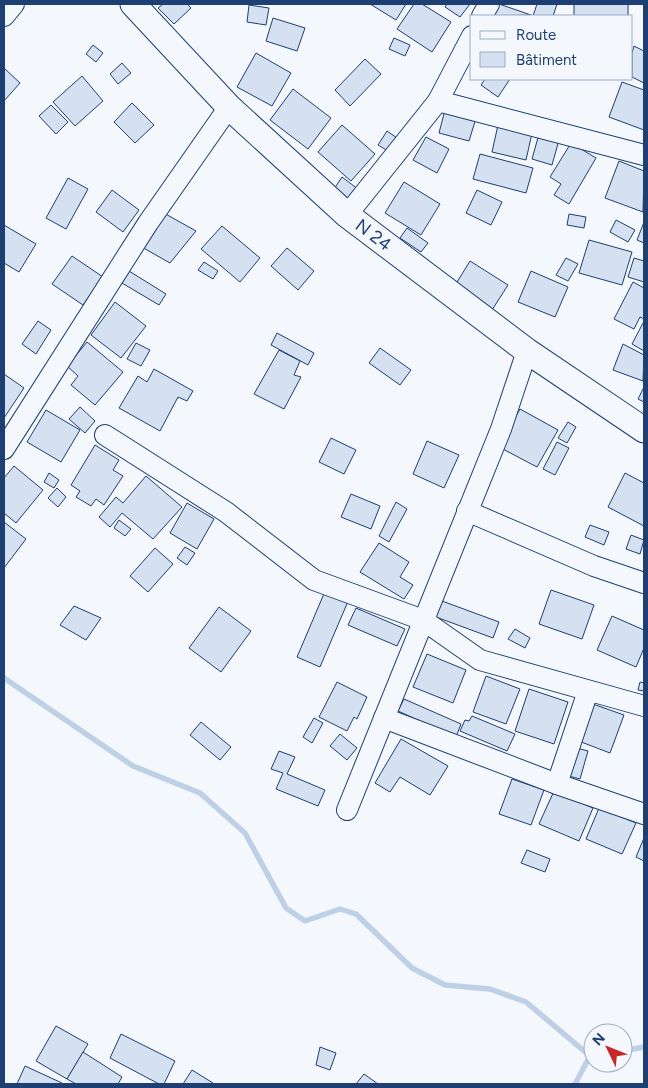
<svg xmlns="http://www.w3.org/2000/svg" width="648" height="1088" font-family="Figtree,sans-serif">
	<rect width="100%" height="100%" fill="#f4f7fb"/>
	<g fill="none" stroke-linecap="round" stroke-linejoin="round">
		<g stroke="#bed0e5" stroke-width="5.5">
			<path d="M4 678 133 766 200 793 245 833 286 908 305 921 340 909 356 914 412 968 445 985 490 989 526 1002 590 1056 593 1055"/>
			<path d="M623 1051 644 1047"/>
			<path d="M575 1084 590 1056"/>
		</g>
	</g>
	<g fill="#d5e0f0" stroke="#1d3f73">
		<path d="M163 4H187L191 8 174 24 158 8Z"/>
		<path d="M370 4H406L396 20Z"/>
		<path d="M414 4H422L451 22 432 52 397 29Z"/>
		<path d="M447 4H470L460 17 445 7Z"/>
		<path d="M497 4H499L531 15 493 16Z"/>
		<path d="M537 4H557L553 16H533Z"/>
		<rect x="574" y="4" width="54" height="12"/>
		<path d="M249 5 269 8 266 25 247 22Z"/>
		<path d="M273 18 305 28 297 51 266 41Z"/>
		<path d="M394 38 410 45 405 56 389 49Z"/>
		<path d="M93 45 103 53 96 62 86 54Z"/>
		<path d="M634 46 644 51V83L632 77V53Z"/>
		<path d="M256 53 291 73 272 106 237 87Z"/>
		<path d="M365 59 381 74 350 106 335 90Z"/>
		<path d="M122 63 131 73 118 84 110 74Z"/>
		<path d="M4 68 20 83 4 101Z"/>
		<path d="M82 76 103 101 75 126 53 102Z"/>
		<path d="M485 79H510L498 97 481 85Z"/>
		<path d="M622 82 644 90V130L609 117Z"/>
		<path d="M293 89 331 118 308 149 270 120Z"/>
		<path d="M132 103 154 125 135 143 114 122Z"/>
		<path d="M51 105 68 122 56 134 39 116Z"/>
		<path d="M446 106 477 115 469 141 439 133Z"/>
		<path d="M342 125 375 154 351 181 318 152Z"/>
		<path d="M498 125 532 133 526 160 492 152Z"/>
		<path d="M387 131 397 138 388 151 378 145Z"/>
		<path d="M539 134 559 140 552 165 532 159Z"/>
		<path d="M426 137 449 149 437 173 413 160Z"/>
		<path d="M571 143 596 158 569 204 554 195 561 184 550 177Z"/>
		<path d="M480 154 533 168 526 193 473 179Z"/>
		<path d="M619 161 644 171 643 212 605 198Z"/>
		<path d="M342 177 358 189 350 200 334 189Z"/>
		<path d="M68 178 88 189 66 229 46 218Z"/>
		<path d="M404 182 440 204 421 235 385 213Z"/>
		<path d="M112 190 139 210 123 232 96 212Z"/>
		<path d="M477 190 502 202 491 225 466 213Z"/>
		<path d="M162 212 196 231 170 263 140 246Z"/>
		<path d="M569 214 586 217 584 228 567 225Z"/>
		<path d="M616 220 635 230 628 242 610 232Z"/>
		<path d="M644 222V243L637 240Z"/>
		<path d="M4 225 36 244 19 272 4 263Z"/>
		<path d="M222 226 260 258 240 282 201 249Z"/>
		<path d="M407 228 428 243 421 252 400 238Z"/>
		<path d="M589 240 632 252 622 285 579 273Z"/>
		<path d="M287 248 314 271 298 290 271 266Z"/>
		<path d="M72 256 103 277 83 305 52 284Z"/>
		<path d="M566 258 578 264 568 281 556 275Z"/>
		<path d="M634 258 644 261V282L628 277Z"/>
		<path d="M470 261 508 285 492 310 454 287Z"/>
		<path d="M204 262 218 271 213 279 198 270Z"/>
		<path d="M129 271 166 294 159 305 122 283Z"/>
		<path d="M531 271 568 287 555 317 518 302Z"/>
		<path d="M633 282 644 288V319L640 317 634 329 614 319Z"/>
		<path d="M115 302 146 326 121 358 91 335Z"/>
		<path d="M38 321 51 330 36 354 22 344Z"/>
		<path d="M643 323 644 324V351L632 344Z"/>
		<path d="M277 333 314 353 308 365 271 345Z"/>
		<path d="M87 342 123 372 95 405 71 385 78 376 67 366Z"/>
		<path d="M136 343 150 350 141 366 127 359Z"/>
		<path d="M623 344 644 355 643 381 613 370Z"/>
		<path d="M380 348 411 370 400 385 369 363Z"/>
		<path d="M279 350 300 361 294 375 301 377 284 409 254 394Z"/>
		<path d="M154 369 193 391 187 401 178 397 160 431 119 408 138 376 147 382Z"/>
		<path d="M4 374 24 388 4 418Z"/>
		<path d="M644 387V402L638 399Z"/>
		<path d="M80 407 95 421 85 433 69 419Z"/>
		<path d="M520 409 558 430 537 467 499 447Z"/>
		<path d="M46 410 80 430 61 462 27 442Z"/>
		<path d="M568 422 576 427 567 443 558 438Z"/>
		<path d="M331 438 356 450 344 474 319 462Z"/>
		<path d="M427 441 459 455 444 488 413 474Z"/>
		<path d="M557 442 569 448 555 475 543 469Z"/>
		<path d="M95 445 119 460 113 470 123 476 104 505 96 499 91 506 76 497 80 491 71 485Z"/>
		<path d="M14 466 43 490 16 523 4 513V478Z"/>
		<path d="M49 473 59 480 54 488 44 482Z"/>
		<path d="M625 473 644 483V526L608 507Z"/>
		<path d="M146 476 182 507 153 539 122 513 110 527 99 517 116 497 123 503Z"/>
		<path d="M57 488 66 497 58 507 48 498Z"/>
		<path d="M351 494 380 506 371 529 341 517Z"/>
		<path d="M396 502 407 509 389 542 379 536Z"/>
		<path d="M187 503 214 519 197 549 170 533Z"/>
		<path d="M119 520 131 529 125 536 114 528Z"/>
		<path d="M4 522 26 539 4 568Z"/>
		<path d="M590 525 609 532 604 545 585 537Z"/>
		<path d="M631 535 644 540 640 554 626 549Z"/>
		<path d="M379 543 409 562 400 577 413 585 404 599 360 572Z"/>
		<path d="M185 547 195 553 187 565 177 558Z"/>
		<path d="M155 548 173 564 148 592 130 576Z"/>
		<path d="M326 589 349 599 320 667 297 657Z"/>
		<path d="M551 590 594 605 582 639 539 624Z"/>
		<path d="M442 601 499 622 493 638 436 617Z"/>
		<path d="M74 606 101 618 86 640 60 625Z"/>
		<path d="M219 607 251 631 221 672 189 648Z"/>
		<path d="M356 608 405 629 397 646 348 625Z"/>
		<path d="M612 616 644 630V648L636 667 597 650Z"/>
		<path d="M515 629 530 638 525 648 508 639Z"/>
		<path d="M427 654 466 670 453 703 413 687Z"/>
		<path d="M486 676 520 689 506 724 473 712Z"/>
		<path d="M337 682 367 697 357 719 354 717 347 731 319 717Z"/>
		<path d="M640 682 644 683V691L638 690Z"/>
		<path d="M529 689 568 702 554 744 515 731Z"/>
		<path d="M404 699 461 724 456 737 398 711Z"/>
		<path d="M590 703 624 715 610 753 576 740Z"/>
		<path d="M472 716 515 734 507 751 460 731 465 720 469 721Z"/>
		<path d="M314 718 323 723 312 743 303 737Z"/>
		<path d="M201 722 231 747 220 760 190 735Z"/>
		<path d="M340 734 357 748 347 760 330 746Z"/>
		<path d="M401 739 448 766 430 795 400 777 390 792 375 783Z"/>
		<path d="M573 747 588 751 580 779 565 775Z"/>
		<path d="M279 751 295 757 287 774 325 790 318 806 276 789 283 773 271 769Z"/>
		<path d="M512 779 544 790 531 825 499 814Z"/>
		<path d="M554 791 593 808 579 841 539 824Z"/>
		<path d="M599 808 636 823 622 854 586 839Z"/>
		<path d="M644 838V861L636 857Z"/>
		<path d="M527 850 550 859 545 872 521 863Z"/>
		<path d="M56 1026 88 1044 67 1079 36 1061Z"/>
		<path d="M121 1034 175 1061 164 1084H159L110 1058Z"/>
		<path d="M320 1047 336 1053 330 1070 316 1065Z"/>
		<path d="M83 1052 122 1077 118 1084H76L67 1079Z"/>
		<path d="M25 1066 62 1083V1084H17Z"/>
		<path d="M192 1070 213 1083 212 1084H183Z"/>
		<path d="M364 1074 378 1084H356Z"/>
	</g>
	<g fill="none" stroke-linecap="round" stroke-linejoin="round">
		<defs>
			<g id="minor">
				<path d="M4 16 14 4"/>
				<path d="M482 16 489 4"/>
				<path d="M438 101 644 155"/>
				<path d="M347 215 438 101 472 36"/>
				<path d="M105 435 226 512 314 580 423 620 480 660 644 706"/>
				<path d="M4 449 148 223 229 107"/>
				<path d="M467 511 594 566 644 583"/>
				<path d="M384 718 557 784 644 814"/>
				<path d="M557 784 588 691"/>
				<path d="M347 810 501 429 527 351"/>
			</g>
			<g id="major">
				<path id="s1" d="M133 4 229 107 347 215 527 351 644 430"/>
			</g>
		</defs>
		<use href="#minor" stroke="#1d3f73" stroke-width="22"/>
		<use href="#major" stroke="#1d3f73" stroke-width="27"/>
		<use href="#minor" stroke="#f4f7fb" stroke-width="20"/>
		<use href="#major" stroke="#f4f7fb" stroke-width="25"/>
	</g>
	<g text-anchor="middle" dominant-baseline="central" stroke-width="4" stroke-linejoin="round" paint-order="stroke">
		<g font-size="18" fill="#1d3f73" stroke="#f4f7fb">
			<text stroke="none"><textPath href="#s1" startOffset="334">N 24</textPath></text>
		</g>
	</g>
	<rect width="648" height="1088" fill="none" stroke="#1d3f73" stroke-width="10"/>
	<rect x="470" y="15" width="162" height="65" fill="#f4f7fb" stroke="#9eadc5"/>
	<rect x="480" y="31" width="25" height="8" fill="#f4f7fb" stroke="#9eadc5"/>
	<text x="516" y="40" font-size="15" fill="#1d3f73">Route</text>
	<rect x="480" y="52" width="25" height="15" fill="#d5e0f0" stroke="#9eadc5"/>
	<text x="516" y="65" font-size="15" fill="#1d3f73">Bâtiment</text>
	<g transform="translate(608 1048) rotate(313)"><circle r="24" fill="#f4f7fb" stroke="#9eadc5"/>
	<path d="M0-4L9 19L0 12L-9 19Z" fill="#c62828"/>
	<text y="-8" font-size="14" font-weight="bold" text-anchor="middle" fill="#1d3f73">N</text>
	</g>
</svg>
